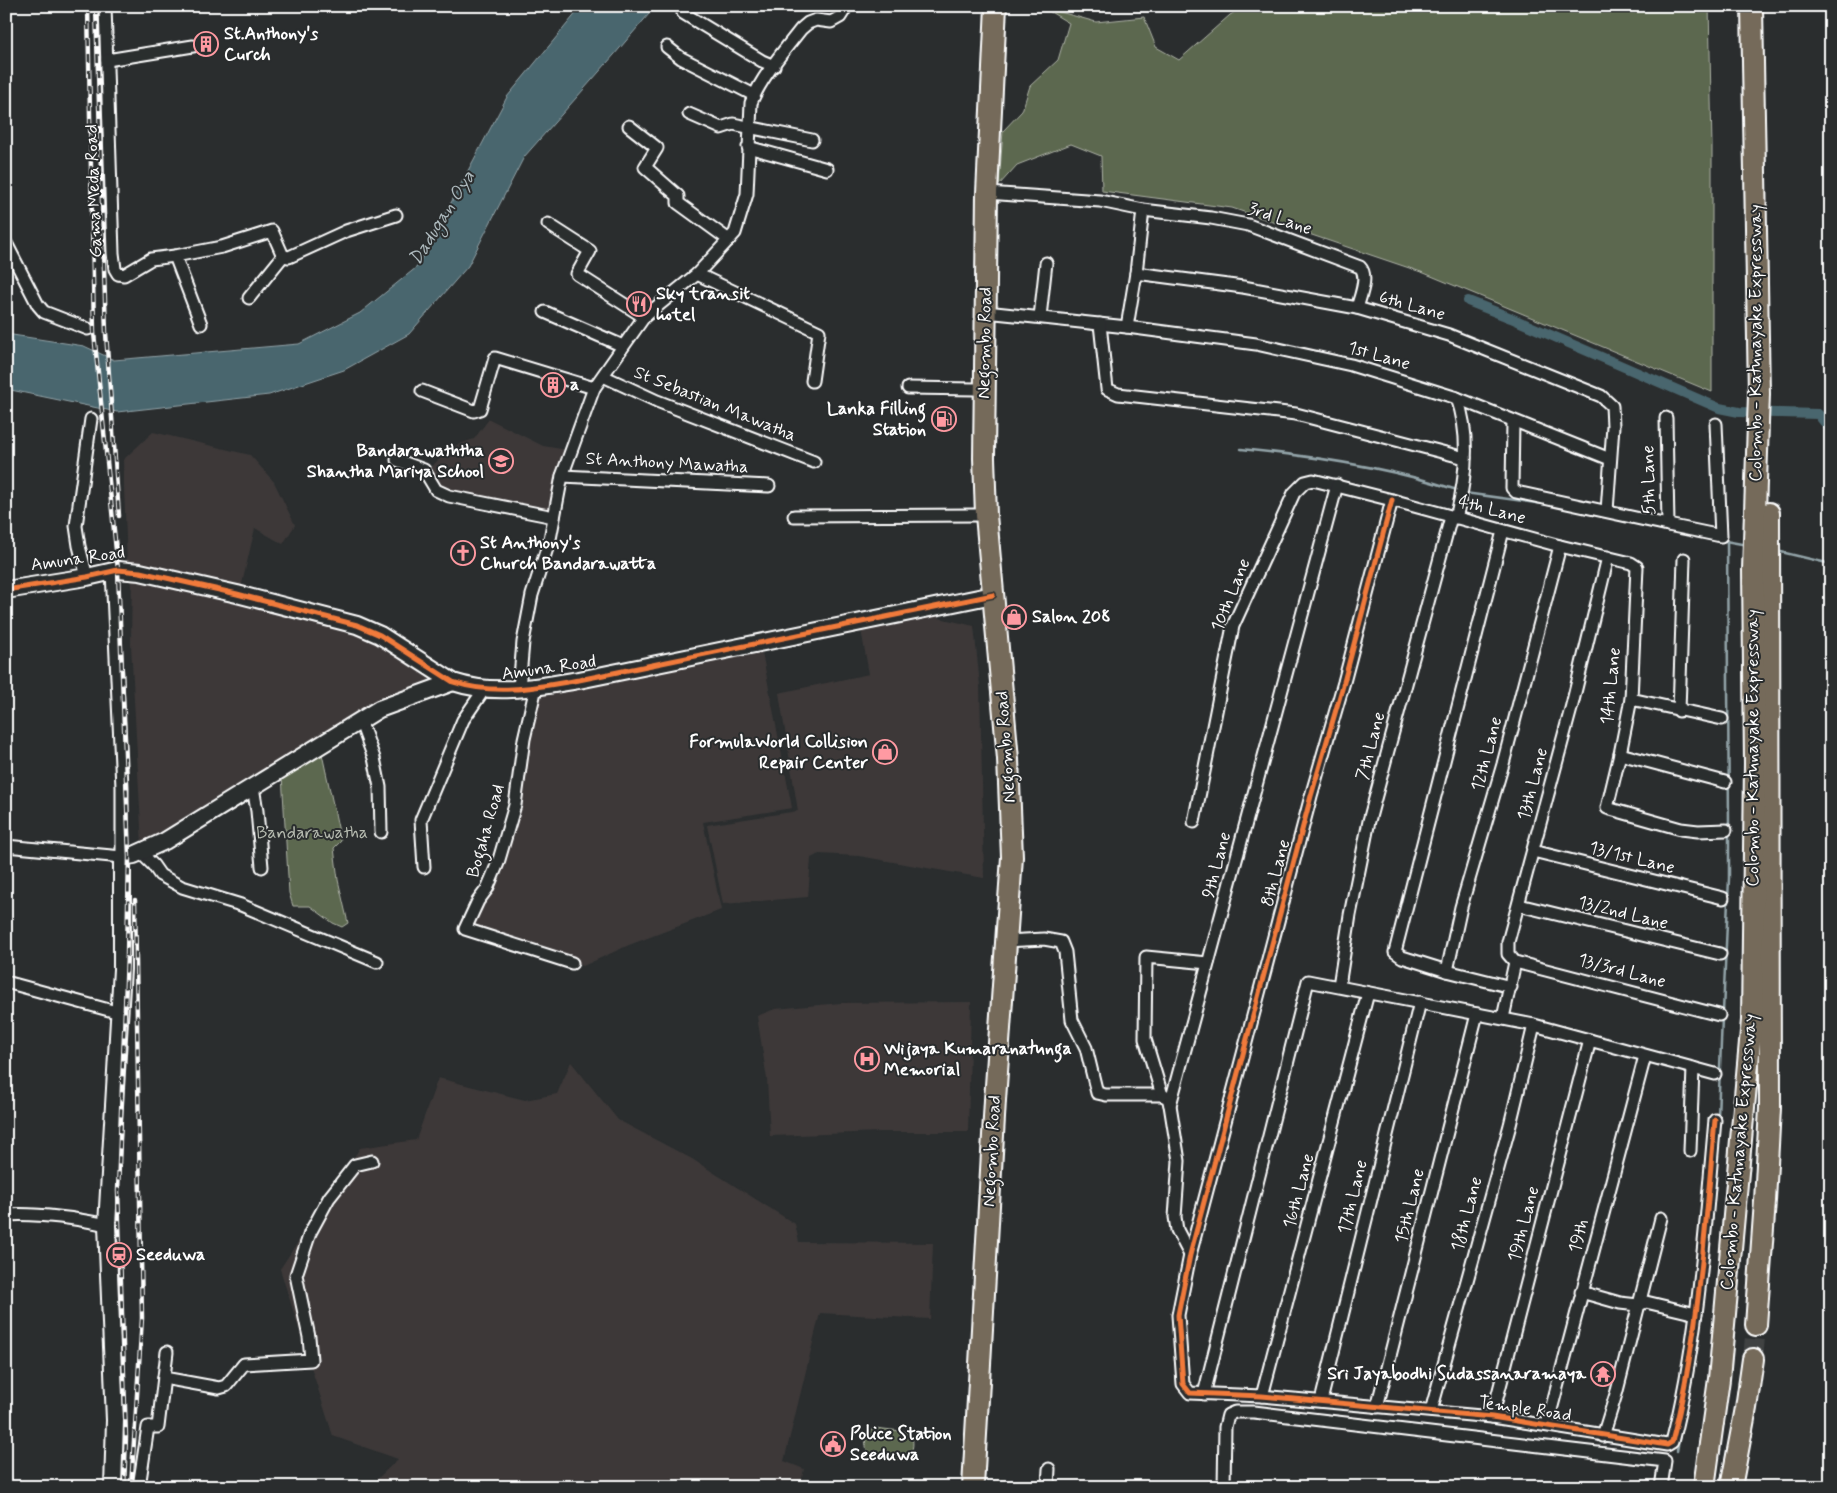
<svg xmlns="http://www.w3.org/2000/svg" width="1837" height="1493" font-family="Mynerve,sans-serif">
	<rect width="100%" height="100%" fill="#2a2d2e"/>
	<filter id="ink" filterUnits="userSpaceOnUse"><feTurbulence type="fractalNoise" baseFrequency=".02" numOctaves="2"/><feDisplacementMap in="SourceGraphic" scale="10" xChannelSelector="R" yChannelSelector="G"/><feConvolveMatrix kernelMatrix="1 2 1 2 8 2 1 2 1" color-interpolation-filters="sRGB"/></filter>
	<g filter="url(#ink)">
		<g fill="#3d3939">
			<path d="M489 419 543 446 567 450 550 512 443 491 428 471 449 448 474 439Z"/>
			<path d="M153 432 250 455 274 482 295 525 283 544 255 528 241 588 127 563 123 460Z"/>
			<path d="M132 576 356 629 435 677 354 715 192 824 142 845 131 644Z"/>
			<path d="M936 612 939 618 974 626 980 686 984 878 859 856 819 854 811 858 808 897 723 904 707 825 798 811 779 693 869 674 860 624Z"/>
			<path d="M761 647 792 808 703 822 721 910 629 945 583 966 469 926 517 817 528 692Z"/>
			<path d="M971 1002 968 1132H880L770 1136 767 1079 757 1016 775 1009 841 1003Z"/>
			<path d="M571 1062 618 1120 692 1159 795 1224 799 1242 933 1243 930 1319 820 1313 784 1461 804 1469 800 1487H369L398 1459 333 1436 280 1269 360 1148 416 1140 438 1078 525 1100 557 1094Z"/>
		</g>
		<g fill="#5c674f" stroke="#aeb3a7">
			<path d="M1244 6H1709L1712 146V392L1424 273 1232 208 1102 191 1101 156 1071 144 1017 165 999 185 1003 131 1022 111 1030 86 1058 60 1069 23 1042 7 1096 22 1144 17 1156 47 1179 60 1230 15Z"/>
			<path d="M322 754 341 841 334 848 338 880 348 923 342 927 333 923 310 906H293L289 893 282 775Z"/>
			<path d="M875 1428 910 1432C915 1442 913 1449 909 1458L905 1460 870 1455C863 1445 864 1434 875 1428Z"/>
			<path d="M174 1482 213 1487H173Z"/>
		</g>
		<path fill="#4a666e" stroke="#92a3a8" d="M582 6H652L649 14 614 55 524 157 468 266 409 334 344 370 269 395 117 412 6 389V334L84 346 114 360 299 344 360 313 417 267 507 97Z"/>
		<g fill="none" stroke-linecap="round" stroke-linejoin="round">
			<g stroke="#92a3a8" stroke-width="2.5">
				<path d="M1241 449C1314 456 1388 467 1457 490"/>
				<path d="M1465 493 1551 505"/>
				<path d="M1720 540 1747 545"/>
				<path d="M1727 541 1729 827"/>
				<path d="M1777 551 1831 564"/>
				<path d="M1723 1012 1729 878V833"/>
				<path d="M1718 1117 1722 1018"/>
				<path d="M1677 1451 1682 1423"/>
			</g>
			<path stroke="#4a666e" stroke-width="10" d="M1468 301 1511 318 1719 408 1739 412 1818 414 1831 430"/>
			<path stroke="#3f4243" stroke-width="20" stroke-dasharray="20 10" stroke-linecap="butt" d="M1753 1359 1756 1325"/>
			<defs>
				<g id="street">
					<path d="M105 6 113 253 115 269 118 274 124 275 151 259 175 256 222 247 272 231 283 256 289 257 346 231 396 215"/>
					<path d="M683 13 762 61 774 66"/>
					<path d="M667 47 681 58 754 95"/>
					<path d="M107 60 193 46"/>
					<path d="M689 114 721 128 733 124 812 140"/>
					<path d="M629 126 657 148 645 167 678 196V203L729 240"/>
					<path d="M748 147 827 169"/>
					<path d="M987 193 1100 201 1143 210 1211 218 1248 225 1360 267C1369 276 1360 297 1357 308"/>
					<path d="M548 224 590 251 577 274 644 317"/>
					<path d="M6 243 38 305 44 312 88 329"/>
					<path d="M175 256 201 324"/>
					<path d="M1136 273 1243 287 1357 308 1449 335 1601 396 1612 406 1613 426 1607 511"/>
					<path d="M697 274 819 332 812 381"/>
					<path d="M249 298 283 256"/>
					<path d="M545 312 623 346"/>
					<path d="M986 312 1127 327 1256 344 1351 365 1457 398 1610 459"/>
					<path d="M1040 317 1046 263"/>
					<path d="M1100 324 1107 389 1118 394 1296 414 1465 458"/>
					<path d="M1127 327 1136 273 1143 210"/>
					<path d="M603 376 657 401 814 462"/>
					<path d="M908 388 976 389"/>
					<path d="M422 391 474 411 480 409 495 358 594 388"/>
					<path d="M1666 418 1668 525 1721 536 1716 424"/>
					<path d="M1513 421 1512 488 1516 492 1668 525"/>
					<path d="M397 460 424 470 436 490 449 496 554 517"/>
					<path d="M562 476 769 486"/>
					<path d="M1392 500 1344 682 1311 796 1190 1255 1178 1315 1183 1384 1190 1393 1262 1396 1492 1417 1667 1445 1672 1442C1699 1337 1705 1228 1715 1120"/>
					<path d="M794 516 978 515"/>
					<path d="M1456 518C1466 479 1471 437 1457 398"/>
					<path d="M1503 531 1395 952 1402 957 1447 971 1511 987"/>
					<path d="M87 577 79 546 76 526 91 419"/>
					<path d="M536 687 524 739 515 805 498 863 487 889 478 901 465 929 572 963"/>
					<path d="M519 689 523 642 532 595 550 539 562 476 594 388 644 317 697 274 735 233 747 194 751 103C760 79 785 49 801 29L808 23 816 20 831 22 840 17 847 6"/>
					<path d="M1631 699 1722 719"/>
					<path d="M1679 711 1684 559"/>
					<path d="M360 720 374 758 380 787 381 832"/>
					<path d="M1620 754 1725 782"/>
					<path d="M253 787 257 811 262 867"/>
					<path d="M1194 822 1233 626 1294 493 1305 482 1313 480 1392 500 1560 546 1631 563 1637 567 1631 699 1620 754 1607 808 1681 829 1698 831 1726 830"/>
					<path d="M6 846 122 857V787L112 571"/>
					<path d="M1533 851 1723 898"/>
					<path d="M141 853 153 865 160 875 182 887 241 905 377 962"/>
					<path d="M424 867 421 820 463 720 485 688"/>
					<path d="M1519 905 1720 954"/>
					<path d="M1007 941 1044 939 1061 942 1065 952 1072 1020 1086 1048 1097 1093 1106 1095H1162L1168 1098 1170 1105"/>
					<path d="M1515 962 1719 1015"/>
					<path d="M1447 971 1461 907 1503 764 1560 546"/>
					<path d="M6 982 120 1013"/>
					<path d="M1339 986 1350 915 1369 821 1451 517"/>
					<path d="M1503 1018 1515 962 1508 954V942L1572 705 1608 557"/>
					<path d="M1162 1095 1145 1039 1146 957 1208 963"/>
					<path d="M1690 1151 1693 1068"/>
					<path d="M6 1215C40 1213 73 1218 107 1225"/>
					<path d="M1190 1255 1177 1230 1175 1217 1179 1161 1170 1105 1337 485"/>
					<path d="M1581 1292 1620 1303 1638 1305 1646 1302 1696 1314"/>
					<path d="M164 1378 219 1388 226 1386 244 1364 311 1360 309 1337 296 1275 310 1233 329 1198 355 1165 372 1161"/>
					<path d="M1204 1394 1308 981 1534 1025 1715 1074"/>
					<path d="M1262 1396 1368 993"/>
					<path d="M1321 1401 1420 1002"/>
					<path d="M1377 1407 1477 1014"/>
					<path d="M1431 1411 1510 1125 1534 1025"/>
					<path d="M1492 1417 1590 1040"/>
					<path d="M1547 1425 1645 1056"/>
					<path d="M1603 1436 1617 1391 1661 1218"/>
					<path d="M139 1487 148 1427H158L167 1352"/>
					<path d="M1048 1487 1049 1469"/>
					<path d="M1224 1487 1225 1427 1228 1415 1235 1412H1254L1665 1461 1661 1487"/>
				</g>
				<g id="secondary">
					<path d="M6 590 87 577 118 570 140 572 237 594 357 625 380 635 453 682C495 696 538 687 579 680L993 595"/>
					<path d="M113 1487 115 1420 107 1225 122 969V857L134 855 165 841 379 709 453 682"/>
				</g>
				<g id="highway">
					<path d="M1756 1325 1765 1201 1770 1108 1769 513"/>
					<path d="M973 1487 995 1100 1012 857 1008 759 986 515 984 458 987 193 996 6"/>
					<path d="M1704 1487 1719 1379 1752 1020 1755 764 1753 570 1759 394 1752 6"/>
					<path d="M1731 1487 1746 1408 1753 1359"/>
				</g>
			</defs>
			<use href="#street" stroke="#fff" stroke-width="15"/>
			<use href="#secondary" stroke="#fff" stroke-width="20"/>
			<use href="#highway" stroke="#fff" stroke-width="24"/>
			<use href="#street" stroke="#2a2d2e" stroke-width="11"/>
			<use href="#secondary" stroke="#2a2d2e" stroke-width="16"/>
			<use href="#highway" stroke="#746a5a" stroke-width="20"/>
			<defs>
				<g id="rail">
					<path d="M88 6 94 333 118 570 129 857 127 955 118 1191 126 1437 124 1487"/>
					<path d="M96 6 106 333 119 516"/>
					<path d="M131 1487 142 1318 135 900"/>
				</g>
			</defs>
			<use href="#rail" stroke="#fff" stroke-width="4.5"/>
			<use href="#rail" stroke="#2a2d2e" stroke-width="2.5" stroke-dasharray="8" stroke-linecap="butt"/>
			<defs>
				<g id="cycleway">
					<path d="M1392 500 1344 682 1311 796 1190 1255 1178 1315 1183 1384 1190 1393 1262 1396 1492 1417 1667 1445 1672 1442C1699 1337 1705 1228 1715 1120"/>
					<path d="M6 590 87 577 118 570 140 572 237 594 357 625 380 635 453 682C495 696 538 687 579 680L993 595"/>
				</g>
			</defs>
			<use href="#cycleway" stroke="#2a2d2e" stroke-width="8"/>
			<use href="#cycleway" stroke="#f17a3a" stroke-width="5"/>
		</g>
	</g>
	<defs>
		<symbol id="building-ring" viewBox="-11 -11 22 22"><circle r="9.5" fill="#2a2d2e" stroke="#ff9aa2" stroke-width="1.5"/><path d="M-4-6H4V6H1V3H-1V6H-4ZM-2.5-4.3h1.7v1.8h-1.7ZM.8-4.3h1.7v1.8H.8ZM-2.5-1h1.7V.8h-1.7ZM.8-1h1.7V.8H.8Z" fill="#ff9aa2"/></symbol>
		<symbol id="restaurant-ring" viewBox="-11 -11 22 22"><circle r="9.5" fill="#2a2d2e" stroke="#ff9aa2" stroke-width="1.5"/><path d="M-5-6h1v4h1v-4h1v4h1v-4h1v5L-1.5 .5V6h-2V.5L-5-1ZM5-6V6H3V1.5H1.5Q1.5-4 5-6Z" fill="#ff9aa2"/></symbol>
		<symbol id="fuel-ring" viewBox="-11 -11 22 22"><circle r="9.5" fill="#2a2d2e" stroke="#ff9aa2" stroke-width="1.5"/><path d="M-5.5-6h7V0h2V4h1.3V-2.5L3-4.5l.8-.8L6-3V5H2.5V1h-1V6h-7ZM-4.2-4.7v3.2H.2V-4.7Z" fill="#ff9aa2"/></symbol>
		<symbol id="school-ring" viewBox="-11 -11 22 22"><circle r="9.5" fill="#2a2d2e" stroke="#ff9aa2" stroke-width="1.5"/><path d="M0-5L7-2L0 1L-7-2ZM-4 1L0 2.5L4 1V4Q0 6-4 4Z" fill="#ff9aa2"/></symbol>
		<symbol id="church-ring" viewBox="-11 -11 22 22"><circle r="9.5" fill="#2a2d2e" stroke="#ff9aa2" stroke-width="1.5"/><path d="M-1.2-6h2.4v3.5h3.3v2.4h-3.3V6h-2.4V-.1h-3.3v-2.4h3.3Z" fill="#ff9aa2"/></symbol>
		<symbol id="shop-ring" viewBox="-11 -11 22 22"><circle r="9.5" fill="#2a2d2e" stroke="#ff9aa2" stroke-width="1.5"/><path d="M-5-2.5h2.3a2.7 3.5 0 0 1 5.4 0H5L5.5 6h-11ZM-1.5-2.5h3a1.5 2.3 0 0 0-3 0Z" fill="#ff9aa2"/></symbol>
		<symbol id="hospital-ring" viewBox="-11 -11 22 22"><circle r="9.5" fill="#2a2d2e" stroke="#ff9aa2" stroke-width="1.5"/><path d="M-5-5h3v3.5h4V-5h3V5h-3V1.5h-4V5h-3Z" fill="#ff9aa2"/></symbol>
		<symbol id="station-ring" viewBox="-11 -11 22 22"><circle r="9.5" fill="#2a2d2e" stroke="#ff9aa2" stroke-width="1.5"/><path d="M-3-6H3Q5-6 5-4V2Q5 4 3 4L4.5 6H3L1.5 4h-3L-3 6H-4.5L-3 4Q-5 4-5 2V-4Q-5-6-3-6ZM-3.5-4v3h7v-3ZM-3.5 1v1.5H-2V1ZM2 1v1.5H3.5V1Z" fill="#ff9aa2"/></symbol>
		<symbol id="temple-ring" viewBox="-11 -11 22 22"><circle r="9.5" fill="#2a2d2e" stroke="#ff9aa2" stroke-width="1.5"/><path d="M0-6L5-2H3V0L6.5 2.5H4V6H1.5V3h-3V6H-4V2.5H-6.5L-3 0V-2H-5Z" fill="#ff9aa2"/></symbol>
		<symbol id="civic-ring" viewBox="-11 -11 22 22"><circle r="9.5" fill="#2a2d2e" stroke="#ff9aa2" stroke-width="1.5"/><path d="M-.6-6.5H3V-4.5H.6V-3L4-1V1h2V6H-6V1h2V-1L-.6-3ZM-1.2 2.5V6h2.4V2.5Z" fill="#ff9aa2"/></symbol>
	</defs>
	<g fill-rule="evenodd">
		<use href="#building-ring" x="192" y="30" width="28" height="28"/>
		<use href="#restaurant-ring" x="625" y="290" width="28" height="28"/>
		<use href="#building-ring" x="539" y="371" width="28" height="28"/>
		<use href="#fuel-ring" x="930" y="405" width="28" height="28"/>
		<use href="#school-ring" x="487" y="447" width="28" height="28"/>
		<use href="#church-ring" x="449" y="539" width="28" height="28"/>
		<use href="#shop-ring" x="1000" y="603" width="28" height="28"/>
		<use href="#shop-ring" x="871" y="738" width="28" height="28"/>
		<use href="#hospital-ring" x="853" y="1045" width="28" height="28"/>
		<use href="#station-ring" x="105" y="1241" width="28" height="28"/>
		<use href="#temple-ring" x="1589" y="1360" width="28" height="28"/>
		<use href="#civic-ring" x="819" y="1430" width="28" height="28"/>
	</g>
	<g text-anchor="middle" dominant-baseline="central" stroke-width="4" stroke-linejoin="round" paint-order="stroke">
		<g font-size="18" font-weight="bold" fill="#fff" stroke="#2a2d2e" text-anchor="start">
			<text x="224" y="34">St.Anthony's<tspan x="224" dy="21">Curch</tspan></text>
			<text x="656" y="294">Sky transit<tspan x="656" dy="21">hotel</tspan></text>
			<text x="570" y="385">a</text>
			<text x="926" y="409" text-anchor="end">Lanka Filling<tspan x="926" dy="21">Station</tspan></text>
			<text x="484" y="451" text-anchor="end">Bandarawaththa<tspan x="484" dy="21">Shantha Mariya School</tspan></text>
			<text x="480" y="543">St Anthony's<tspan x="480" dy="21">Church Bandarawatta</tspan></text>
			<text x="1032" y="617">Salon 208</text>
			<text x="868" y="742" text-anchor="end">FormulaWorld Collision<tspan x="868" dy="21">Repair Center</tspan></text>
			<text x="884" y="1049">Wijaya Kumaranatunga<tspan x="884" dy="21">Memorial</tspan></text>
			<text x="136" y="1255">Seeduwa</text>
			<text x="1586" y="1374" text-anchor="end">Sri Jayabodhi Sudassanaramaya</text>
			<text x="850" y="1434">Police Station<tspan x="850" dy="21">Seeduwa</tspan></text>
		</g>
		<g font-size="18" fill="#fff" stroke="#2a2d2e">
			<text transform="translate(94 191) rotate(-92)">Gama Meda Road</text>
			<text transform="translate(1280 219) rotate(19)">3rd Lane</text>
			<text transform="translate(1412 306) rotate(16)">6th Lane</text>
			<text transform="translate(985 343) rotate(-89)">Negombo Road</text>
			<text transform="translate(1756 343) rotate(-90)">Colombo - Katunayake Expressway</text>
			<text transform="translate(1379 356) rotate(16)">1st Lane</text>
			<text transform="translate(715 404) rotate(22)">St Sebastian Mawatha</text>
			<text transform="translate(667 463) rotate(3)">St Anthony Mawatha</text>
			<text transform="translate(1649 480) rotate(-91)">5th Lane</text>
			<text transform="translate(1492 510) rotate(15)">4th Lane</text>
			<text transform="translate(78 559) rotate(-8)">Amuna Road</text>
			<text transform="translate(1231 595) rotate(-68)">10th Lane</text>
			<text transform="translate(549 668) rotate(-8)">Amuna Road</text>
			<text transform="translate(1611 686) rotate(-84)">14th Lane</text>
			<text transform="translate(1371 746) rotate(-75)">7th Lane</text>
			<text transform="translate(1006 747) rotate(-94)">Negombo Road</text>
			<text transform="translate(1753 748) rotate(-90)">Colombo - Katunayake Expressway</text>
			<text transform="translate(1487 754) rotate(-75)">12th Lane</text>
			<text transform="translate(1533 784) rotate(-75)">13th Lane</text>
			<text transform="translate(486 831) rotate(-74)">Bogaha Road</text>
			<text transform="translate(1632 858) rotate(14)">13/1st Lane</text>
			<text transform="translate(1217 865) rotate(-75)">9th Lane</text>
			<text transform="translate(1276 873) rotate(-75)">8th Lane</text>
			<text transform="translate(1623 913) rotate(14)">13/2nd Lane</text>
			<text transform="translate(1622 971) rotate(15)">13/3rd Lane</text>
			<text transform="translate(992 1151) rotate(-87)">Negombo Road</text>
			<text transform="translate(1739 1152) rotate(-85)">Colombo - Katunayake Expressway</text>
			<text transform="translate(1299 1191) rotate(-75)">16th Lane</text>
			<text transform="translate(1353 1197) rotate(-76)">17th Lane</text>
			<text transform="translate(1410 1206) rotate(-76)">15th Lane</text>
			<text transform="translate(1467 1214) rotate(-75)">18th Lane</text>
			<text transform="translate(1524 1224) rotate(-75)">19th Lane</text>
			<text transform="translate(1579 1236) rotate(-75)">19th</text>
			<text transform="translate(1525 1409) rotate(8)">Temple Road</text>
		</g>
		<g font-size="18" fill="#b6bbb0" stroke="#2a2d2e">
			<text x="312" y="833">Bandarawatha</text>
		</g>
		<g font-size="19" font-style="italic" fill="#aebabe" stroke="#2a2d2e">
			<text transform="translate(442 218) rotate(-58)">Dadugan Oya</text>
		</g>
	</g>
	<rect width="1837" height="1493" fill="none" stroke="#2a2d2e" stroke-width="25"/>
	<rect x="12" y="12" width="1812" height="1468" fill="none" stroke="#fff" stroke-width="2" filter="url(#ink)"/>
</svg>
